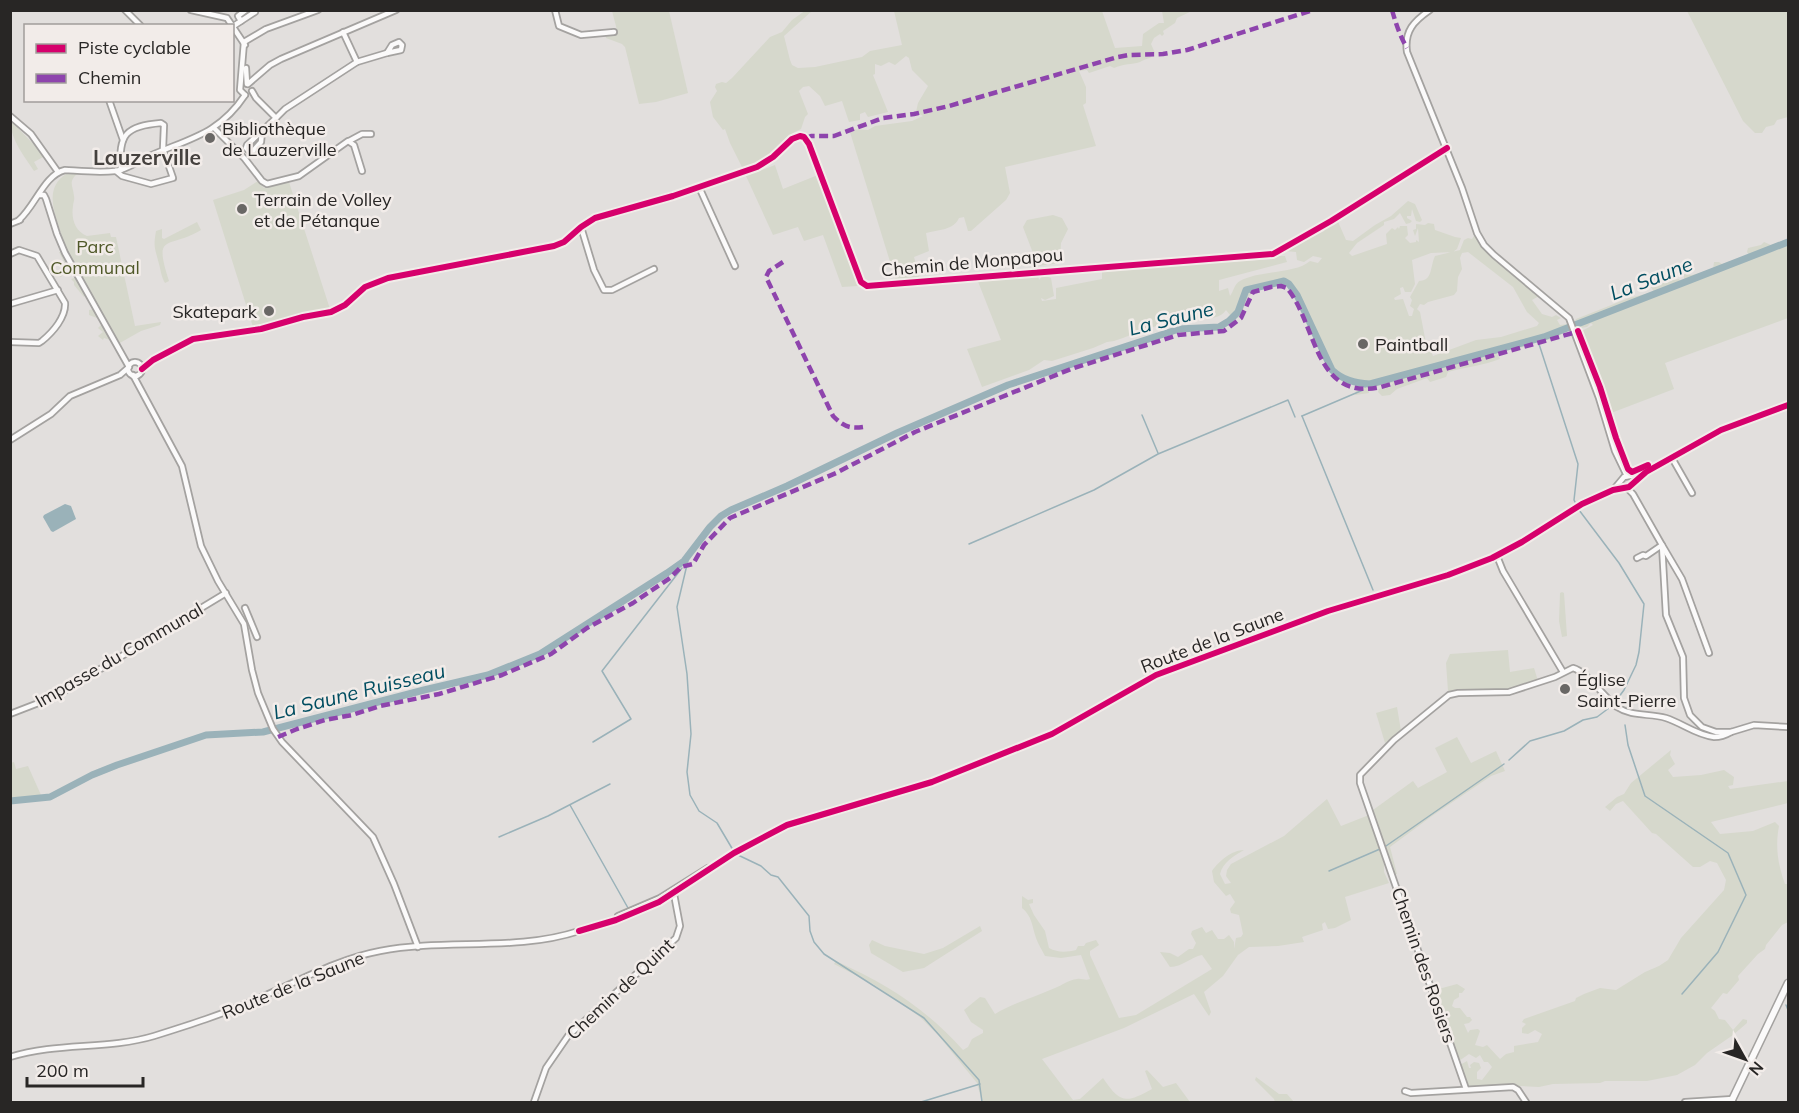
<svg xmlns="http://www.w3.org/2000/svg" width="1799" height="1113" font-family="Mulish,sans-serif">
	<rect width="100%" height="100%" fill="#e2dfdd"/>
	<g fill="#d6d8cc" fill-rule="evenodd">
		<path d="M806 10 812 11 784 36 790 60 792 65 798 68 815 67 862 57 870 51 902 45 894 11H1102L1115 48 1142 46 1143 34 1159 23H1164L1162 11H1192L1177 18 1175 23 1163 31 1164 34 1162 36 1160 34 1154 38 1151 44 1155 53 1150 58C1146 59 1143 60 1140 62 1131 65 1125 63 1114 68L1110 66 1089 73 1087 70 1079 71 1086 87V103L1083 105 1096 146 1005 167 1010 193 1006 200 971 231H968L964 217 959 218C954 230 938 230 926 233L929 251 914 257 920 279 896 281 849 129 868 130 875 126 912 121 923 116 916 112 918 103 928 86 912 70 909 58 906 56 895 65 889 62 881 66 875 64V74L873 75 888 112 868 117 865 112 860 114V120L849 122 842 101 825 106 820 96 809 86 803 87 799 91 808 114 805 117 801 129 793 133 767 157 743 169 730 143 725 129 723 130 713 117 710 102 717 91 715 87 716 84 722 82 726 83 732 78 770 37 782 32 792 20Z"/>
		<path d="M612 11H669L688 93 656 102 639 104 625 47 622 44 606 38 605 31 617 30Z"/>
		<path d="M1687 11H1788V117L1777 120 1774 125 1766 127 1762 133H1755L1743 121Z"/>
		<path d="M10 120 45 156 34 162 38 169 34 171C23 154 11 140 10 120Z"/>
		<path d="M775 165 783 189 818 175 860 284 858 286 842 287 823 235 804 241 798 227 773 235 746 176Z"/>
		<path d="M66 174H77C68 182 73 186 74 196 75 200 73 203 73 206 71 219 75 231 87 236L110 233 111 237H116L135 326 161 322 160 325 141 331 118 344 115 339 110 340 104 338 103 340 98 336 103 332 98 328 101 325H104L99 316 97 318 89 315V310L94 309 92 295 88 294 86 285 83 288 86 294 84 297 74 285V282L71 279 74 278 81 283 70 258 67 257 70 268 73 270V276L65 272 61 277 53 276 58 270 61 271 66 266 59 252 66 251C62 227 38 192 66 174Z"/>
		<path d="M258 181 264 188 289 182 330 309 308 312 253 327 213 200 244 190Z"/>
		<path d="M1408 201 1415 204 1422 220 1420 222 1416 221 1412 209 1411 216H1407V218L1412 221 1410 223 1406 224 1400 213 1394 219 1384 222V225L1357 243 1349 253 1352 256 1387 244 1386 234 1392 228 1395 230 1398 227 1399 229 1400 226H1407L1408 235 1405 238 1410 243 1416 242V240L1419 242 1418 228 1415 236 1413 230 1416 229V224L1425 225 1428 223 1434 224 1435 230 1455 237 1461 238 1457 249 1453 252 1431 253 1412 260 1415 284 1411 292H1405L1403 287 1400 288 1401 294 1394 298 1395 300 1403 299 1409 316H1412L1414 309 1410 306 1412 300 1410 297 1419 281C1433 281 1430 266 1435 256L1460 250 1464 240 1468 238 1472 239 1474 236H1477L1481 246 1515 277C1522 279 1532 291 1539 296L1532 300 1542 314 1552 317 1556 315 1561 318 1557 320 1560 325 1568 324 1569 330 1553 339 1526 344 1524 347C1514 349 1505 348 1496 352L1500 359C1482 366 1466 367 1448 372L1446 377 1430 382 1427 378 1397 389 1390 395 1382 396 1378 392 1379 389 1387 386 1389 388 1393 383 1368 388 1369 393 1355 395 1356 391 1363 387C1348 384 1338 380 1328 368L1294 293 1286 285C1273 283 1252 287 1246 301 1243 308 1245 312 1238 318L1230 315 1226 310C1218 322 1200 317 1187 319 1161 322 1138 333 1114 341L1107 342 1093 348 1052 361 1044 360 1029 370 982 387 967 349 1001 340 977 279 1038 275 1039 280 1043 275 1051 278 1054 296 1045 300 1041 298 1042 301 1056 299V288L1102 279V272L1105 270 1273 259 1275 256H1285L1287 262 1219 280V291L1228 288 1230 296C1234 291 1234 284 1240 281 1259 270 1296 274 1310 261L1318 263 1322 258 1313 256 1304 262 1297 260 1296 252 1285 251 1324 231 1322 226 1336 217 1346 240 1353 241 1375 225 1391 216ZM1468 252 1513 287 1527 312 1539 323 1537 326 1501 337 1476 340 1433 356 1425 338 1420 312 1417 309 1420 304 1424 305 1428 302 1454 295 1457 291 1458 277 1462 269 1460 258 1462 253Z"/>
		<path d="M1053 215 1062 218 1068 229 1061 243 1060 263 1038 266 1023 227 1027 220Z"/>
		<path d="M197 222 201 230C168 250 153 231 169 281L165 283C161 276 161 271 159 264 155 248 153 248 156 231L162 229V238L164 239Z"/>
		<path d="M1788 239V318L1665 363 1674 389 1611 413 1582 333V331L1593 325 1591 323 1587 327 1580 328 1573 323 1576 319 1629 298 1654 292 1651 287 1653 284H1661L1667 279 1671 280 1679 279 1680 281 1684 280V274L1692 275 1713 269 1714 262H1719L1722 264 1749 255 1747 252 1748 248 1761 245 1764 242 1771 245Z"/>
		<path d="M1562 592 1564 593 1567 636 1562 637 1559 621 1560 593Z"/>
		<path d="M1508 650 1510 672 1534 668 1538 681 1510 690 1508 689V691L1498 692 1497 689 1448 691 1446 663 1450 654Z"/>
		<path d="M1397 707 1401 731 1385 743 1376 713Z"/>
		<path d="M1457 737 1471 763 1496 751 1505 771 1491 776 1432 816 1390 847 1397 874 1394 875 1373 810 1413 781 1418 788 1447 772 1435 748Z"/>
		<path d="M1671 750 1670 755 1675 764 1668 770 1673 777 1701 775 1724 770 1734 777 1733 785 1728 786 1730 789 1788 781V803L1711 822 1720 834 1753 831 1775 822 1779 826C1775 847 1778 865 1785 884H1788V922L1782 925 1766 945 1765 949 1758 954 1738 976 1739 980 1727 994 1723 993 1711 1008 1715 1011 1719 1019 1725 1020 1733 1030 1743 1019 1747 1020V1023L1733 1035 1707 1053 1695 1065 1677 1075 1647 1081H1605L1600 1083 1553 1084 1539 1087 1520 1086 1469 1088 1460 1065 1467 1061 1469 1068H1471L1470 1065 1474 1062 1479 1063 1481 1068 1477 1072V1079L1482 1080 1492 1067 1488 1062H1484L1480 1055 1476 1058 1469 1054 1459 1061 1435 990 1457 984 1465 989 1462 993H1459V997L1454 1000 1452 1006 1455 1008H1460L1467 1017H1470L1472 1020 1469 1023 1464 1024 1468 1033 1470 1030 1478 1029 1480 1031 1475 1045 1483 1047 1487 1045 1500 1059 1506 1054 1514 1052V1046L1538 1042 1542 1034 1535 1030 1528 1034 1522 1033V1028L1526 1024 1522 1022 1524 1019 1575 1001 1576 998 1584 994 1600 988 1616 990 1645 972 1659 966 1668 960 1681 938 1724 890 1726 880 1717 863 1710 861 1700 867H1693L1656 834 1652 833 1623 801 1616 804 1610 811 1605 807 1617 797 1624 794 1631 783Z"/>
		<path d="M14 762 16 769 28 766 41 795 12 798 10 763Z"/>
		<path d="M1327 799 1341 826 1369 815 1384 864V872L1389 883 1345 897 1351 920 1335 928 1328 929 1325 922 1322 924 1323 930 1302 937 1304 942 1278 946 1249 947 1238 955 1223 976 1204 992 1211 1012 1209 1016 1194 994 1124 1028 1042 1059 1073 1100 1080 1099 1103 1078C1120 1103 1125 1104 1152 1089L1145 1071 1147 1070 1163 1087 1176 1083 1190 1102H982L977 1083 938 1035 920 1017 873 984 834 964 836 961C888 985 924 1007 963 1050L968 1047 972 1039 983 1033V1030L971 1022 964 1010 980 997 985 998 995 1014C1013 1003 1035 997 1055 988 1063 985 1068 980 1077 979 1082 978 1085 981 1090 979L1081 955 1061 958 1045 956C1042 950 1038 944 1036 938 1032 926 1032 916 1022 908V896L1028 900 1033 899V903L1029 904 1034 915 1045 931 1049 948C1058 953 1067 952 1076 950L1078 946H1084L1086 943 1096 940 1099 945 1090 951V955L1119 1018 1136 1015 1212 969 1202 955C1191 957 1182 967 1170 967L1160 952 1170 953 1178 957 1189 949H1193L1196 943 1191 934 1192 931 1202 927 1206 933 1212 930 1218 939H1224L1229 935 1234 942V949L1236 938 1241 937 1243 934 1239 915 1231 913 1230 909 1235 902 1230 894 1226 896 1214 882 1212 871C1219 861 1232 850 1244 850 1234 856 1223 862 1220 874L1225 884 1231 883 1226 876 1227 870 1231 864 1284 836Z"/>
		<path d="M980 926 982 931 924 968 903 972 871 953 869 945 872 940 885 946 924 954 943 948Z"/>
		<path d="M1256 1077 1279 1094H1287L1294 1102H1275L1274 1099 1255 1080Z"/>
	</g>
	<path fill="#9ab2b9" d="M65 504 71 506 76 519 53 532 51 531 43 517 44 515Z"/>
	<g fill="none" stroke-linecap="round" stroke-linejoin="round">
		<g stroke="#9ab2b9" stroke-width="1.5">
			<path d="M1537 339V340"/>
			<path d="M1539 344 1578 464 1574 500 1576 504"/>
			<path d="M1365 387 1368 384"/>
			<path d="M1142 415 1158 453"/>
			<path d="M1302 416 1373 590"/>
			<path d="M1302 416 1363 390"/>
			<path d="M1579 510 1619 563 1644 604 1639 652 1636 665 1624 690 1615 702"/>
			<path d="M969 544 1094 490 1158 454 1288 400 1295 417"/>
			<path d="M690 552 677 607 687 674 691 734 687 772 690 795 699 811 717 823 733 850"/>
			<path d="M683 563 684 561"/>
			<path d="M1625 725 1628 745 1645 796 1728 853 1746 895 1718 952 1682 994"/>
			<path d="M593 742 631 719 602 671 682 568"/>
			<path d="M1509 760 1530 741 1564 731 1583 720 1597 717 1613 705"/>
			<path d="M570 805 628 908"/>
			<path d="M499 837 548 816 610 784"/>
			<path d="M1386 846 1504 764"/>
			<path d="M738 855 761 866 771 875 778 877 809 916 810 931 814 942 824 954 924 1018 979 1080 982 1102"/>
			<path d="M1329 871 1380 849"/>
			<path d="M1786 1005 1788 1010"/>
			<path d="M921 1102 980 1084"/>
		</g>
		<path stroke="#9ab2b9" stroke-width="7" d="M10 801 50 797 92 775 117 765 206 735 263 732 424 690 488 675 540 654 667 573 684 561 710 527 721 516 731 510 787 486 897 433 1008 385 1179 329 1219 327 1229 321 1238 312 1246 290 1284 281 1289 284 1297 295 1332 370C1343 380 1354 383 1370 384L1544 337 1788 242"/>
		<defs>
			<g id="minor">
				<path d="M125 10 141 26"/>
				<path d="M191 10 227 18 245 45"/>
				<path d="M555 10 559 26 581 35 614 32"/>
				<path d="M1430 10C1414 21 1404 31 1407 52L1462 188 1477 233 1484 245 1494 255 1569 318 1599 398 1615 451 1627 476"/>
				<path d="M241 21 238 16 246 10"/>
				<path d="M232 27 255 12 254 10"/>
				<path d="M343 32 357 62"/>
				<path d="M399 42 402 45 401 50 387 53 392 45Z"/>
				<path d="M246 68 247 84"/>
				<path d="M248 84 270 65 281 59 396 10"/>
				<path d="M252 91 256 98 276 118 247 145 246 148 250 152 253 151 261 142 262 132"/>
				<path d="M245 95 240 90 244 42 266 29 318 10"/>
				<path d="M109 100 123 140"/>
				<path d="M10 116 31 134 58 172"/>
				<path d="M276 118 285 109 357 62 387 53"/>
				<path d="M214 128 245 159 262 181 267 184 299 176 348 141 354 145 362 171"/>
				<path d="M349 141 362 134H371"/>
				<path d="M116 171 122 176 151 184 173 178 163 149 164 125 161 123C126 126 118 134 121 170"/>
				<path d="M699 187 735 266"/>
				<path d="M39 195H44L46 199 57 234 65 253 129 367"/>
				<path d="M19 220C36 205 44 175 65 170 81 171 99 173 115 171 126 170 135 163 145 158 186 139 218 136 245 95"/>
				<path d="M10 224 20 220"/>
				<path d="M581 227 594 270 604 290H612L654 269"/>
				<path d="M10 254 19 250 37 256 65 303C66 317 53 332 42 341L39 343 10 342"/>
				<path d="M10 304 58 290"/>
				<circle cx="135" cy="369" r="7"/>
				<path d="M142 369 153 360 193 339 261 329 303 317 331 312 345 305 365 287 388 278 554 246 564 242 581 227 595 218 673 196 757 167 773 157 792 139 800 136 804 137 809 144 861 282 867 286 1273 254 1331 221 1447 148"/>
				<path d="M133 375 182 466 201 546 218 581 244 624 252 670 258 693 273 729 282 742 373 837 394 884 418 947"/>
				<path d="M10 440 51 414 70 396 120 375 128 368"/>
				<path d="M1672 458 1692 493"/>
				<path d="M1626 487 1633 494 1662 545 1666 615 1683 657 1684 698 1690 715 1702 727 1716 732H1731L1754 725 1788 727"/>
				<path d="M1614 489 1624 477 1641 474"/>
				<path d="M1497 556 1503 571 1563 672"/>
				<path d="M1637 558 1643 555 1646 556 1662 545 1682 579 1709 653"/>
				<path d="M245 608 257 637"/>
				<path d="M10 714 54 697 226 593"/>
				<path d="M618 916 660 898 708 868"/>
				<path d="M579 931 616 920 659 902 734 853 787 825 932 782 1052 734 1156 675 1328 611 1448 575 1492 558 1522 542 1582 504 1613 490 1629 487 1646 472 1721 430 1788 405"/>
				<path d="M10 1057C58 1042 107 1050 154 1036 189 1025 224 1014 257 999 297 982 337 959 380 951 445 938 515 952 579 931"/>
				<path d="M1466 1089 1360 783V775L1394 740 1449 695 1458 693 1509 692 1555 677 1573 668C1586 671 1604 697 1617 707 1632 717 1650 713 1666 718 1682 723 1696 735 1714 737 1720 737 1726 735 1731 732"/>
				<path d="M1405 1091 1411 1093 1513 1087 1518 1090 1526 1102"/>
				<path d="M534 1102 546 1068 568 1036 676 938 680 926 674 894"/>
				<path d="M1685 1102 1733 1099"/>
			</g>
			<path id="major" d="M1731 1102 1788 983"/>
		</defs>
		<use href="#minor" stroke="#a4a2a0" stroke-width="8"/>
		<use href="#major" stroke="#a4a2a0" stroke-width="9"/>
		<use href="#minor" stroke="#fbfafa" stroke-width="4.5"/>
		<use href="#major" stroke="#fbfafa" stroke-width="6"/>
		<g stroke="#8e44ad" stroke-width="4.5" stroke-dasharray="9 4.5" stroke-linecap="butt">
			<path d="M1392 10C1396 24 1400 36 1407 48"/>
			<path d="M806 138 811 136H834L883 118 914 114 949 106 1118 57 1129 55 1163 54 1187 50 1313 10"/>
			<path d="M783 262 769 271 766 277 833 416C843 426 849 429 863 427"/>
			<path d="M278 737 297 729 325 720 352 715 380 706 439 694 502 675 551 654 587 628 633 603 670 578 681 567 693 564 704 545 730 518 836 473 915 432 1071 369 1178 335 1224 331 1241 318 1253 292 1271 287 1281 286 1287 288C1317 324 1314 402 1381 387L1573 333"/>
		</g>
		<defs>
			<g id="cycleway">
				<path d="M1578 331 1600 387 1616 438 1628 469 1632 472 1648 465"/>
				<path d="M142 369 153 360 193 339 261 329 303 317 331 312 345 305 365 287 388 278 554 246 564 242 581 227 595 218 673 196 757 167 773 157 792 139 800 136 804 137 809 144 861 282 867 286 1273 254 1331 221 1447 148"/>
				<path d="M579 931 616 920 659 902 734 853 787 825 932 782 1052 734 1156 675 1328 611 1448 575 1492 558 1522 542 1582 504 1613 490 1629 487 1646 472 1721 430 1788 405"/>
			</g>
		</defs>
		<use href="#cycleway" stroke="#f2ece9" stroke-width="10"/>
		<use href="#cycleway" stroke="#d6006c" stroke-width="6"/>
	</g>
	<g fill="#696765" stroke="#f2ece9" stroke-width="2">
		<circle cx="210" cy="138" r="6"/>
		<circle cx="242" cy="209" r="6"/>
		<circle cx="269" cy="311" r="6"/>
		<circle cx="1363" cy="344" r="6"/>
		<circle cx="1565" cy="689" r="6"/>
	</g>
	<g text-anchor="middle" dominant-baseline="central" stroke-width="5" stroke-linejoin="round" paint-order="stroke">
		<g font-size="18" fill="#282625" stroke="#f2ece9" text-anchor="start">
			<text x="222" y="128">Bibliothèque<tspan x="222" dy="21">de Lauzerville</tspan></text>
			<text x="254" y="199">Terrain de Volley<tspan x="254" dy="21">et de Pétanque</tspan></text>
			<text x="257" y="311" text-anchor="end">Skatepark</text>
			<text x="1375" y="344">Paintball</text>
			<text x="1577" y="679">Église<tspan x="1577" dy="21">Saint-Pierre</tspan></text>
		</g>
		<g font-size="18" fill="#505929" stroke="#f2ece9">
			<text x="95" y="246">Parc<tspan x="95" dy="21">Communal</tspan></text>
		</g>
		<g font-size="18" fill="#282625" stroke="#f2ece9">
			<text transform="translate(972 262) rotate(-5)">Chemin de Monpapou</text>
			<text transform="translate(1212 640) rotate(-21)">Route de la Saune</text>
			<text transform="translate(119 655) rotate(-30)">Impasse du Communal</text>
			<text transform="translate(1424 965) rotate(71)">Chemin des Rosiers</text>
			<text transform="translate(293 985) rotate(-22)">Route de la Saune</text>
			<text transform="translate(620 989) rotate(-43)">Chemin de Quint</text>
		</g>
		<g font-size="20" font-style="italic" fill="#004d60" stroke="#f2ece9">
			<text transform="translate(1651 278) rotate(-21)">La Saune</text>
			<text transform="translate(1171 318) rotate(-14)">La Saune</text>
			<text transform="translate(359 691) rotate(-14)">La Saune Ruisseau</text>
		</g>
		<g font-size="21" font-weight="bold" fill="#45413e" stroke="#f2ece9">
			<text x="147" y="157">Lauzerville</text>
		</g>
	</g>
	<rect width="1799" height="1113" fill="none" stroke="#282625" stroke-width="24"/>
	<rect x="24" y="24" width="210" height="78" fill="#f2ece9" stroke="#a19d9b" stroke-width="1.5"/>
	<rect x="36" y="44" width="30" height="9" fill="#d6006c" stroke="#a19d9b" stroke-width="1.5"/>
	<text x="78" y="54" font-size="18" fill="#282625">Piste cyclable</text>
	<rect x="36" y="74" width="30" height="9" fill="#8e44ad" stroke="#a19d9b" stroke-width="1.5"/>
	<text x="78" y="84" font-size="18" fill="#282625">Chemin</text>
	<g transform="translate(1745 1059) rotate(130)" stroke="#f2ece9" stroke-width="4.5" paint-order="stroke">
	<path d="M0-4.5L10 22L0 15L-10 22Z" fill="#282625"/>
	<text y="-9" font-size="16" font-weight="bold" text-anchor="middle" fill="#282625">N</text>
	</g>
	<path d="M27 1077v9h116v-9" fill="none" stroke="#282625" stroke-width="3"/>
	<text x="36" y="1077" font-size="18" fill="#282625" stroke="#f2ece9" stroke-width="4.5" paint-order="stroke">200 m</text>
</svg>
